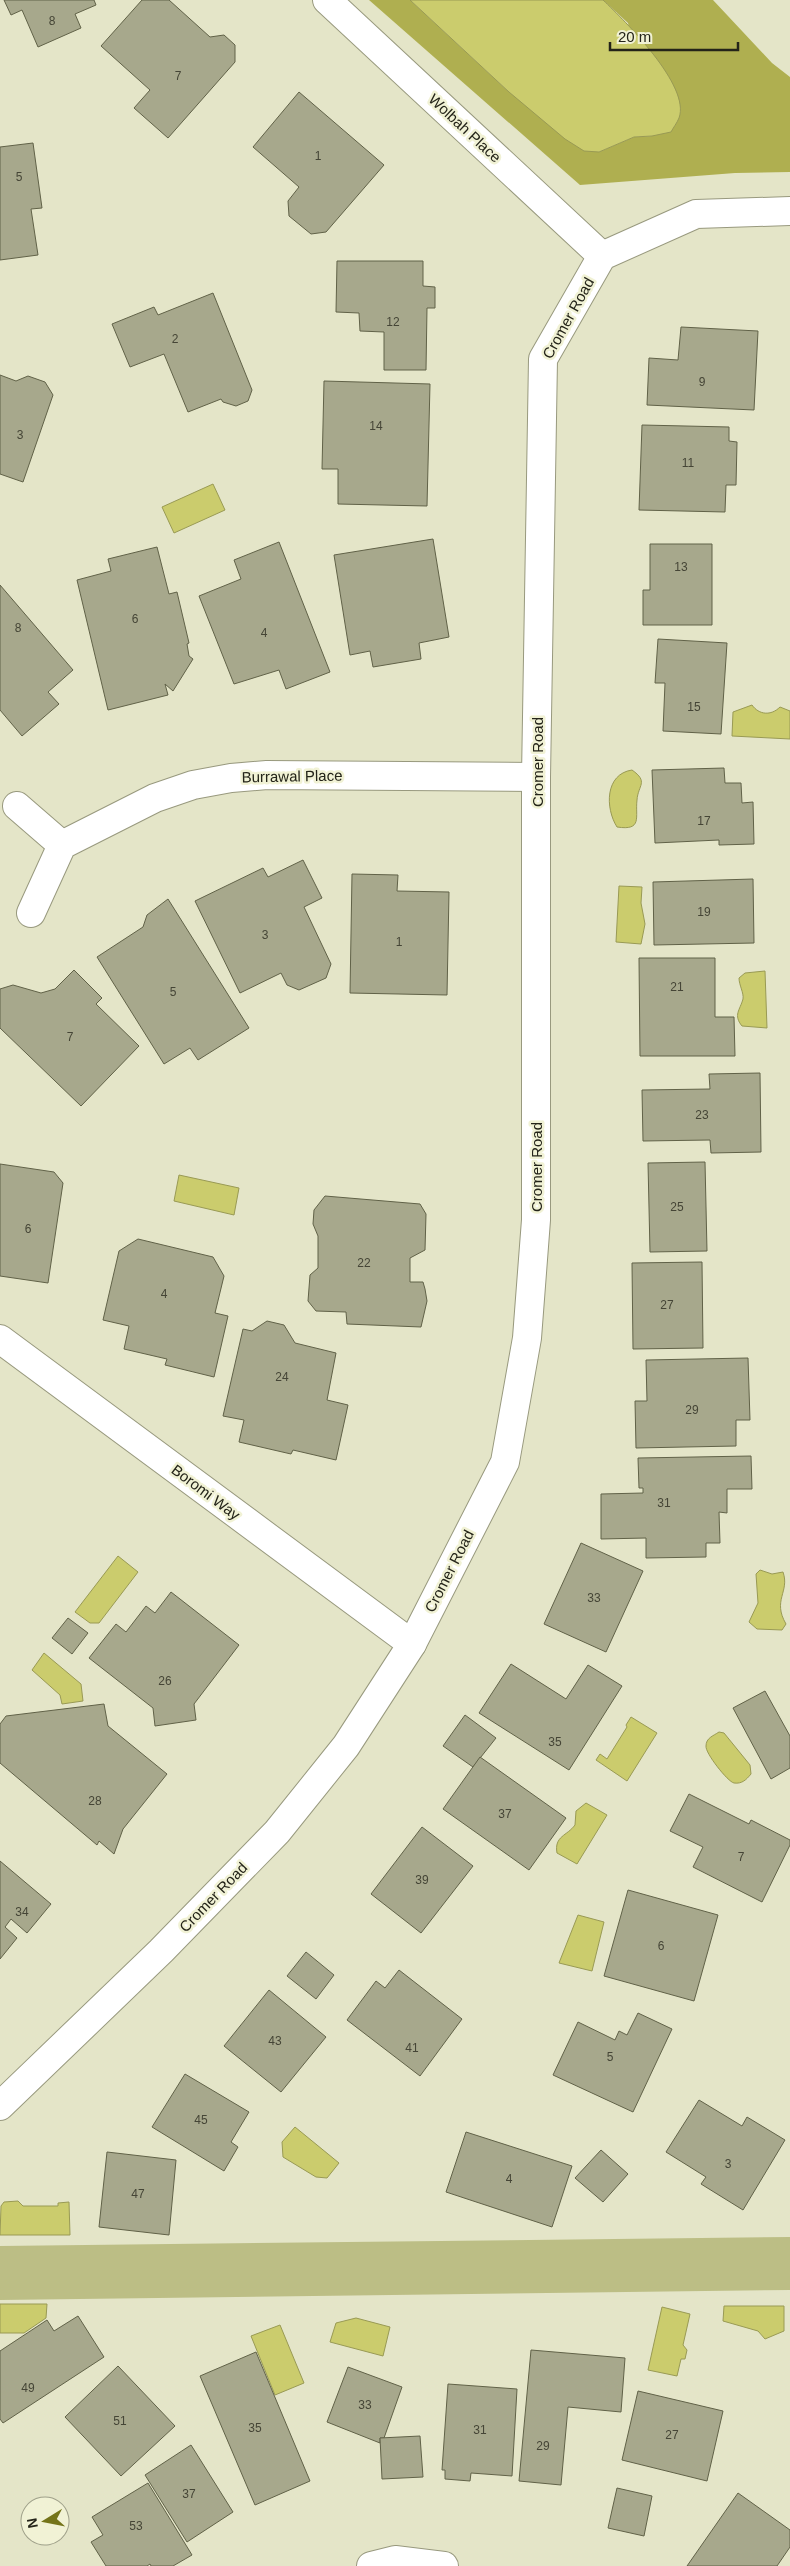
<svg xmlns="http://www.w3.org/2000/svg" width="790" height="2566" font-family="Helvetica,sans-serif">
	<rect width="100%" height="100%" fill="#e4e5c8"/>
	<path fill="#bcbe85" d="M790 2237V2290L0 2300V2246Z"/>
	<path fill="#afaf50" d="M369 0H410L509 92 599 152 634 137 652 136 628 23 603 0H713L772 63 790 77V172L735 173 580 185Z"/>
	<g fill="#cbcc6d" stroke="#999a54">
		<path d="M410 0H603C625 21 691 86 679 118 677 123 673 128 671 132L652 136 634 137 599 152 584 151 565 139 509 92Z"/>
		<path d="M213 484 225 510 174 533 162 507Z"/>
		<path d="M752 705C759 715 771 716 780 707L790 711V739L732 736 733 712Z"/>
		<path d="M632 770C649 782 638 785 637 800 635 817 643 831 617 827 605 808 605 774 632 770Z"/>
		<path d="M619 886 642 887 641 903 645 924 641 944 616 942Z"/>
		<path d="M765 971 767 1028 742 1026C733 1015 740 1010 743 999 744 993 739 985 739 978L745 973Z"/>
		<path d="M179 1175 239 1188 234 1215 174 1201Z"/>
		<path d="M118 1556 138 1572 99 1623H90L75 1612Z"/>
		<path d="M760 1570 772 1574 783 1572C790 1592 772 1600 786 1624L782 1630 757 1629 749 1622 758 1603 756 1574Z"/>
		<path d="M44 1653 81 1684 83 1701 62 1704 60 1695 32 1670Z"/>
		<path d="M631 1717 657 1733 627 1781 596 1760 600 1754 607 1759 627 1727 626 1725Z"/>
		<path d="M719 1732 724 1733 750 1765 751 1774C746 1780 742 1784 734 1783 728 1782 705 1753 706 1746 706 1738 713 1736 719 1732Z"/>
		<path d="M586 1803 607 1815 577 1864 557 1853C554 1836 567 1836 575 1825L576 1811Z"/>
		<path d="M578 1915 604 1922 592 1971 559 1963Z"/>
		<path d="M295 2127 339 2163 327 2178 316 2177 283 2157 282 2142Z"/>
		<path d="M18 2201 23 2206H58V2203L69 2202 70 2235H0L1 2206 4 2202Z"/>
		<path d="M0 2304H47L46 2318 24 2333H0Z"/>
		<path d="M724 2306H784V2331L765 2339 758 2331 723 2321Z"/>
		<path d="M662 2307 690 2314 683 2345 687 2350 685 2359H681L677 2376 648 2370Z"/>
		<path d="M356 2318 390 2327 383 2356 330 2342 336 2323Z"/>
		<path d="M280 2325 304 2383 275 2395 251 2336Z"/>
	</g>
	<g fill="#a7a88c" stroke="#616248">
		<path d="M4 0H94L96 5 75 14 81 28 38 47 22 10 11 15Z"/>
		<path d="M142 0H169L210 37 224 35 235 45V62L168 138 134 108 150 90 101 46Z"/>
		<path d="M299 92 384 165 326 232 311 234 289 216 288 201 299 187 253 147Z"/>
		<path d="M33 143 42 208 31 209 38 255 0 260V147Z"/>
		<path d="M337 261H423V286L435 287V308H427L426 370H384V332L360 331 359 313 336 312Z"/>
		<path d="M213 293 252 390 248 401 236 406 223 402 221 399 188 412 164 354 130 367 112 324 154 307 158 315Z"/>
		<path d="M681 327 758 331 754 410 647 405 649 358 678 360Z"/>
		<path d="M0 375 16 381 28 376 45 382 53 395 23 482 0 474Z"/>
		<path d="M324 381 430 384 427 506 338 504V469H322Z"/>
		<path d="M642 425 729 427V441L737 442 736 485H726L725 512 639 510Z"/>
		<path d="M433 539 449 637 419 643 421 659 373 667 370 651 350 655 334 555Z"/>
		<path d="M279 542 330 672 286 689 279 670 234 684 199 596 241 579 234 560Z"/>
		<path d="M650 544H712V625H643V590H650Z"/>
		<path d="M157 547 169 594 177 592 189 643 187 644 189 656 193 659 173 691 165 684 168 695 108 710 77 580 111 571 108 559Z"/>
		<path d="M0 585 73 670 48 692 59 704 22 736 0 710Z"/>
		<path d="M658 639 727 643 721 734 663 731 665 683H655Z"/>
		<path d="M724 768 725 783H741L742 803 753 802 754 844 719 845V840L655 843 652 770Z"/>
		<path d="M303 860 322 898 304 907 331 964 326 978 299 990 287 985 281 973 240 993 195 901 263 868 268 877Z"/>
		<path d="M352 874 398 875 397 891 449 892 447 995 350 993Z"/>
		<path d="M753 879 754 943 654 945 653 882Z"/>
		<path d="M168 899 249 1028 198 1060 190 1048 164 1064 97 957 143 927 147 915Z"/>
		<path d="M639 958H715V1017H734L735 1056H640Z"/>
		<path d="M74 970 102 998 96 1004 139 1046 81 1106 0 1028V989L13 985 41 993 55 989Z"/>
		<path d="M760 1073 761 1152 711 1153 710 1140 643 1141 642 1090 710 1089 709 1074Z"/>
		<path d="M705 1162 707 1251 650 1252 648 1163Z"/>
		<path d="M0 1164 54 1172 63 1183 48 1283 0 1276Z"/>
		<path d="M325 1196 420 1204 426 1214 425 1250 410 1258V1282H423L425 1289 427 1301 421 1327 347 1324 346 1312 316 1311 308 1301 310 1275 318 1268V1236L313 1224 314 1210Z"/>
		<path d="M138 1239 213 1257 224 1276 215 1313 228 1316 214 1377 165 1365 167 1359 124 1349 129 1326 103 1320 119 1251Z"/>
		<path d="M702 1262 703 1348 633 1349 632 1263Z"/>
		<path d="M267 1321 284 1325 295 1343 336 1353 327 1400 348 1405 336 1460 293 1450 291 1454 239 1442 244 1420 223 1416 243 1329 252 1331Z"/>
		<path d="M748 1358 750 1420H736V1446L636 1448 635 1401H647L646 1360Z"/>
		<path d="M751 1456 752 1489H727V1513L719 1512 720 1543H706V1557L646 1558V1538L601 1539V1494L643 1493V1488H639L638 1458Z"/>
		<path d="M581 1543 643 1571 606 1652 544 1624Z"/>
		<path d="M171 1592 239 1645 194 1704 196 1720 155 1726 153 1708 89 1658 116 1624 126 1632 146 1606 155 1613Z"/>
		<path d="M68 1618 88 1633 72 1654 52 1638Z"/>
		<path d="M511 1664 566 1699 588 1665 622 1686 569 1770 479 1713Z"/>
		<path d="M765 1691 790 1736V1768L771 1779 733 1708Z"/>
		<path d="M104 1704 108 1726 167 1774 123 1829 114 1854 99 1841 97 1845 0 1763V1724L6 1716Z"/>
		<path d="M465 1715 496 1738 473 1767 443 1746Z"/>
		<path d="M480 1757 566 1818 529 1870 443 1809Z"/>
		<path d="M689 1794 749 1824 751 1820 790 1840V1845L762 1902 693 1867 703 1847 670 1831Z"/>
		<path d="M422 1827 473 1866 421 1933 371 1894Z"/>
		<path d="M0 1861 51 1904 27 1933 11 1919 5 1927 17 1938 0 1959Z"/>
		<path d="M628 1890 718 1915 694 2001 604 1976Z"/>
		<path d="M306 1952 334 1975 316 1999 287 1976Z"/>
		<path d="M399 1970 462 2019 420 2076 347 2020 376 1981 385 1988Z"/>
		<path d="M269 1990 326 2037 281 2092 224 2046Z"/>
		<path d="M638 2013 672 2029 633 2112 553 2075 578 2022 615 2040 619 2031 627 2035Z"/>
		<path d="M185 2074 249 2112 231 2142 238 2147 224 2171 152 2127Z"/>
		<path d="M699 2100 742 2126 747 2117 785 2140 743 2210 701 2184 706 2177 666 2152Z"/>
		<path d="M466 2132 572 2166 552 2227 446 2192Z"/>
		<path d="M601 2150 628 2174 603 2202 575 2178Z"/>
		<path d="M107 2152 176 2160 169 2235 99 2227Z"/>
		<path d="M78 2316 104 2357 3 2423 0 2419V2351L47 2320 54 2331Z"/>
		<path d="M531 2350 625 2358 621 2412 568 2407 561 2485 519 2481Z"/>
		<path d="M256 2352 310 2481 255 2505 200 2376Z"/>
		<path d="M118 2366 175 2426 121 2476 65 2417Z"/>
		<path d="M348 2367 402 2387 384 2438H380V2443L327 2422Z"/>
		<path d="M448 2384 517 2389 512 2476 471 2473 470 2481 445 2479V2470H442Z"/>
		<path d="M638 2391 723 2411 707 2481 622 2460Z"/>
		<path d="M420 2436 423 2477 382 2479 380 2438Z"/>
		<path d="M191 2445 233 2512 187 2542 145 2475Z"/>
		<path d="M148 2483 192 2555 173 2566H151L150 2564 147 2566H106L91 2542 103 2535 92 2517Z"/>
		<path d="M617 2488 652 2496 644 2536 608 2528Z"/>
		<path d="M738 2493 790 2530V2547L777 2566H687Z"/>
	</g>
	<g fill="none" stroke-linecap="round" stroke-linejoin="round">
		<defs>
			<g id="street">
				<path d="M327 0 602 256"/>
				<path d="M17 806 62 845"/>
				<path d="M31 913 62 845 155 798 193 785 231 778 267 775 536 777"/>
				<path d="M0 1339 412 1644"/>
				<path d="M0 2106 161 1951 277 1832 346 1746 412 1644 505 1462 527 1338 536 1220V777L543 359 602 256 696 214 790 211"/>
				<path d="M371 2566 395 2560 444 2566"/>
			</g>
		</defs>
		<use href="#street" stroke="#98997e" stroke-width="30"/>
		<use href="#street" stroke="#fff" stroke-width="28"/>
	</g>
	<g text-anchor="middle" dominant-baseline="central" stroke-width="5" stroke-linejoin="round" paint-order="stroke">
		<g font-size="12" fill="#454536">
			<text x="52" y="21">8</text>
			<text x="178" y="76">7</text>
			<text x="318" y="156">1</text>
			<text x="19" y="177">5</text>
			<text x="393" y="322">12</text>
			<text x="175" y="339">2</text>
			<text x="702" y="382">9</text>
			<text x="376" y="426">14</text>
			<text x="20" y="435">3</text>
			<text x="688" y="463">11</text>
			<text x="681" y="567">13</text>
			<text x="135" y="619">6</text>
			<text x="18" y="628">8</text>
			<text x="264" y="633">4</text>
			<text x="694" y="707">15</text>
			<text x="704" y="821">17</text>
			<text x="704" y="912">19</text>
			<text x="265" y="935">3</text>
			<text x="399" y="942">1</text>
			<text x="677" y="987">21</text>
			<text x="173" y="992">5</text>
			<text x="70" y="1037">7</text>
			<text x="702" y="1115">23</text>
			<text x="677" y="1207">25</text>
			<text x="28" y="1229">6</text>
			<text x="364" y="1263">22</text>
			<text x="164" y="1294">4</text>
			<text x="667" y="1305">27</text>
			<text x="282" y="1377">24</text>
			<text x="692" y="1410">29</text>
			<text x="664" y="1503">31</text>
			<text x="594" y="1598">33</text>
			<text x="165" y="1681">26</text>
			<text x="555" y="1742">35</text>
			<text x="95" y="1801">28</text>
			<text x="505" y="1814">37</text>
			<text x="741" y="1857">7</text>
			<text x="422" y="1880">39</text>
			<text x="22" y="1912">34</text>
			<text x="661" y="1946">6</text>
			<text x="275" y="2041">43</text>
			<text x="412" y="2048">41</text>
			<text x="610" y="2057">5</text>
			<text x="201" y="2120">45</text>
			<text x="728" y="2164">3</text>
			<text x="509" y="2179">4</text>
			<text x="138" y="2194">47</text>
			<text x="28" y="2388">49</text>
			<text x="365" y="2405">33</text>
			<text x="120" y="2421">51</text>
			<text x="255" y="2428">35</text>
			<text x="480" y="2430">31</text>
			<text x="672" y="2435">27</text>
			<text x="543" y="2446">29</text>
			<text x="189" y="2494">37</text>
			<text x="136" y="2526">53</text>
		</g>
		<g font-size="15" fill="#242419" stroke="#f1f2d5">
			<text transform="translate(465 128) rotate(43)">Wolbah Place</text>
			<text transform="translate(568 318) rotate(-61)">Cromer Road</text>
			<text transform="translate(537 762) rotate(-90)">Cromer Road</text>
			<text transform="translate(292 776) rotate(-1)">Burrawal Place</text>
			<text transform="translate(536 1167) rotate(-90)">Cromer Road</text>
			<text transform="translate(206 1492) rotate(37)">Boromi Way</text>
			<text transform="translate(449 1571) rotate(-63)">Cromer Road</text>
			<text transform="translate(213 1897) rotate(-46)">Cromer Road</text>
		</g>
	</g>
	<g transform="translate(45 2521) rotate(260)"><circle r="24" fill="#f1f2d5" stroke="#9fa08a"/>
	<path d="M0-4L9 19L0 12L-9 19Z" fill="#747419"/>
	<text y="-8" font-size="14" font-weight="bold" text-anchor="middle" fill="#242419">N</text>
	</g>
	<path d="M610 42v8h128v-8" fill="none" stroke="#242419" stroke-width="2.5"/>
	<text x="618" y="42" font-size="15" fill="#242419" stroke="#f1f2d5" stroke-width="4" paint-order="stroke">20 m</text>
</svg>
